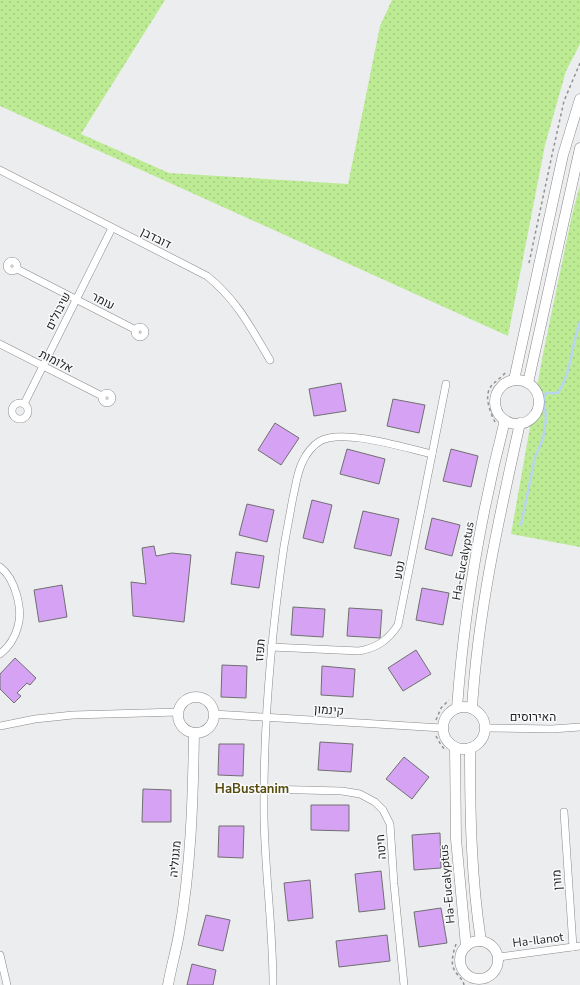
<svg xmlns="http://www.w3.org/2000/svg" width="580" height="985" font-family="'Nunito Sans',Heebo,sans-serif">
	<defs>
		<pattern id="grass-dots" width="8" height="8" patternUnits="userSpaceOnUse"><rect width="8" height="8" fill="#bceb94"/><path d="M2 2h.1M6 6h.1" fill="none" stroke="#a1c97f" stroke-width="1.8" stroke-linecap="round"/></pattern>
	</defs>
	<rect width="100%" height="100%" fill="#ecedef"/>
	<g fill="url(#grass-dots)">
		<path d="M0 0H165L81 134 169 173 348 184 380 26 392 0H580V44L566 71 545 145 508 336 0 106Z"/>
		<path d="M580 185V547L511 534 543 354 572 215Z"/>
	</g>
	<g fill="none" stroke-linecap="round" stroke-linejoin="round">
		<path stroke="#bbd3f2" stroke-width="2.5" d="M521 525 535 457 543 439 546 419 544 398 546 393H558C572 371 571 345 580 322"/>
	</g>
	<g fill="#d6a2f3" stroke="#706f71">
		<path d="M341 383 346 411 314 416 309 389Z"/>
		<path d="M393 399 425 405 419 433 387 426Z"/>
		<path d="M275 423 299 438 281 465 258 450Z"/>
		<path d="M347 449 385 459 379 484 340 474Z"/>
		<path d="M451 449 478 456 471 487 443 481Z"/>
		<path d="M312 500 332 505 323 543 303 538Z"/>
		<path d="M247 504 274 510 267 542 239 535Z"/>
		<path d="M363 511 399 519 391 556 354 548Z"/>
		<path d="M432 518 460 525 452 556 425 549Z"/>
		<path d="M154 546 156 556 172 553 191 555 184 622 133 616 131 582 146 584 142 548Z"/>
		<path d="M236 552 264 556 259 588 231 584Z"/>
		<path d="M62 585 67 617 39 622 34 590Z"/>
		<path d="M422 588 449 593 443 625 416 620Z"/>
		<path d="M293 607 325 609 323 637 291 635Z"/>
		<path d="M349 608 382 610 380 638 347 636Z"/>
		<path d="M416 650 431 674 403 691 388 668Z"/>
		<path d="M15 658 36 678 30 685 27 683 17 693 21 696 14 703 0 689V674Z"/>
		<path d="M222 665 247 666 246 698 221 697Z"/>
		<path d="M322 666 355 669 353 697 321 695Z"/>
		<path d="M320 742 353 744 351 772 318 770Z"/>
		<path d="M219 744H244L243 776 218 775Z"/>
		<path d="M404 757 429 777 412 799 386 779Z"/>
		<path d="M143 789 171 790V822H142Z"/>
		<path d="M311 805H349V831L311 830Z"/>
		<path d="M219 826H244L243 858 218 857Z"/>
		<path d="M440 833 441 868 414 870 412 835Z"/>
		<path d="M381 871 385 909 359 912 355 874Z"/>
		<path d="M310 880 313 918 288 921 284 883Z"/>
		<path d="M441 908 447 943 419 947 414 912Z"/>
		<path d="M206 915 230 920 223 951 198 945Z"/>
		<path d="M387 935 390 961 339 967 336 941Z"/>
		<path d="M192 964 216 970 213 985H187Z"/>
	</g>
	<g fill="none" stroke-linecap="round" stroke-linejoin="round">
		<defs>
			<g id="street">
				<path d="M0 170 207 276C237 300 251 328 270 360"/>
				<circle cx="12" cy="266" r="5"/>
				<path d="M17 269 136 330"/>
				<circle cx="140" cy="332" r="5"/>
				<path d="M0 344 102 396"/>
				<circle cx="107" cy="398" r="5"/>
				<circle cx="20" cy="411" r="8"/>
				<path d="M24 404 112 228"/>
				<path d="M0 567C15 578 23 609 18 626 15 638 9 647 0 654"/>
				<path d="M271 647 359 651C377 648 388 640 398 625L446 384"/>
				<path d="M213 714 442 728"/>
				<path d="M0 726 35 719 73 715 178 712"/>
				<path d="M486 728 552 729 580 727"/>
				<path d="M264 789 342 791 360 794 375 802 383 810 390 824 394 884 404 985"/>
				<path d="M564 812 573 947"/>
				<path d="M0 955 7 985"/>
				<path d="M499 957 580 946"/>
				<path d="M273 985C273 929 265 873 264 817 263 727 271 636 284 546 287 530 290 513 293 497 296 485 297 472 303 461 306 454 313 445 320 441 343 428 405 448 432 454"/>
			</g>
			<g id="secondary">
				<path d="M514 380 563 155 580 99"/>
				<circle cx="517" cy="402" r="22"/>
				<path d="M528 383 580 148"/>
				<circle cx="196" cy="715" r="18"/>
				<circle cx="464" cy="728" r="21"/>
				<path d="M457 708C464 611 481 514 505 420"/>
				<path d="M472 708C478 611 499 518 520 423"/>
				<path d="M455 747 456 839 466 946"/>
				<path d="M470 748C470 813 471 877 481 941"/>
				<circle cx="479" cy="960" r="19"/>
				<path d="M168 985C171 968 176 951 179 934 191 868 193 800 194 733"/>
			</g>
		</defs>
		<use href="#street" stroke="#88898b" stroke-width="8"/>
		<use href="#secondary" stroke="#88898b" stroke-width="11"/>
		<g stroke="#909192" stroke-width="1.5" stroke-dasharray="3 3" stroke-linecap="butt">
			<path d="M529 263 552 155 564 101 580 63"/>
			<path d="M495 422C490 412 483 395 492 385 496 381 502 377 506 372"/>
			<path d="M436 720 441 708 449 700"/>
			<path d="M436 736 441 745 446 751"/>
			<path d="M456 944C453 954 449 965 457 974 460 978 463 980 464 985"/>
		</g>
		<use href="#street" stroke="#fff" stroke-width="7"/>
		<use href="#secondary" stroke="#fff" stroke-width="10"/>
	</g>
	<g text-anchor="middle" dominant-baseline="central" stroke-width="3" stroke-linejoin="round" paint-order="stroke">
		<g font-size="12" fill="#1f2020" stroke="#f9fafc">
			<text transform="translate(156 238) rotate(27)">דובדבן</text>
			<text transform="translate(103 301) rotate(27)">עומר</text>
			<text transform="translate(58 311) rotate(-63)">שיבולים</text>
			<text transform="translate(56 361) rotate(27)">אלומות</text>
			<text transform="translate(463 561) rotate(-80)">Ha-Eucalyptus</text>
			<text transform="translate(399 570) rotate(-79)">נטע</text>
			<text transform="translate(260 650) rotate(-85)">תפוז</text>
			<text transform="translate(329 710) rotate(4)">קינמון</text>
			<text x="533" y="717">האירוסים</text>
			<text transform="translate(381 847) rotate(-94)">חיטה</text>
			<text transform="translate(175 859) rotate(-85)">מגנוליה</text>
			<text transform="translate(557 880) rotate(-94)">מורן</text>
			<text transform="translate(447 884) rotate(-95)">Ha-Eucalyptus</text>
			<text transform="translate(538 940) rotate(-7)">Ha-Ilanot</text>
		</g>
		<g font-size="13" font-weight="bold" fill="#584d0e" stroke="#f9fafc">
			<text x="252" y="789">HaBustanim</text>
		</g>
	</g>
</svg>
